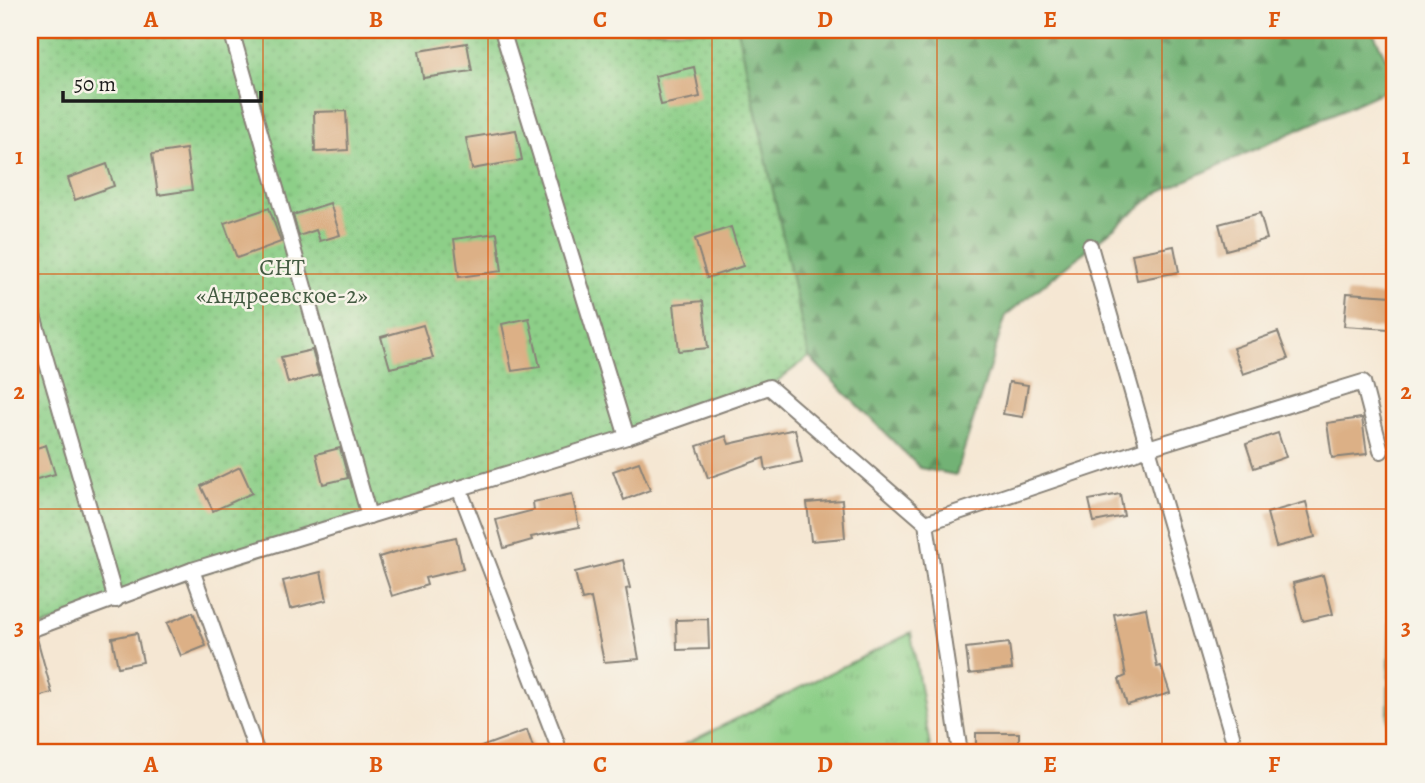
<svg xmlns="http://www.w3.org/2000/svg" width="1425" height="783" font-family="Alegreya,serif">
	<defs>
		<pattern id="grass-tufts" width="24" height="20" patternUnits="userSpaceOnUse" patternTransform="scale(1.75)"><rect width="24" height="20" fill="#8dcf88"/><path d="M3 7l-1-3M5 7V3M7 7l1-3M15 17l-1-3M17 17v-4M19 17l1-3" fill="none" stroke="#79b175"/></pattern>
		<pattern id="forest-firs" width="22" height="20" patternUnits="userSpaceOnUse" patternTransform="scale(1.75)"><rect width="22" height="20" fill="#72b274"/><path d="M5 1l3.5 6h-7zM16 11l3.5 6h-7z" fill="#5d905e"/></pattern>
		<pattern id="garden-dots" width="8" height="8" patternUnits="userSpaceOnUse" patternTransform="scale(1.75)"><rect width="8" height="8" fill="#8dcf88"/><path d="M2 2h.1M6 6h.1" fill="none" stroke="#79b175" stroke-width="1.8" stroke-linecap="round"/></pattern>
	</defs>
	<rect width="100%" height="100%" fill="#f7f3e8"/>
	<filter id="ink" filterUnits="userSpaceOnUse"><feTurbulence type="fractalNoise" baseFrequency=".0143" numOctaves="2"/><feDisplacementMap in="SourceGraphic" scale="14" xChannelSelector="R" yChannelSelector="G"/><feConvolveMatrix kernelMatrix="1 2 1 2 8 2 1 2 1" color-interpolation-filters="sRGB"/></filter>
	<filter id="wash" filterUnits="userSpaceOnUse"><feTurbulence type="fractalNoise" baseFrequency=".00686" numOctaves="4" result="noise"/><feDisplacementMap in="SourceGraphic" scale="28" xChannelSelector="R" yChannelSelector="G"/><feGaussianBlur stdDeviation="1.57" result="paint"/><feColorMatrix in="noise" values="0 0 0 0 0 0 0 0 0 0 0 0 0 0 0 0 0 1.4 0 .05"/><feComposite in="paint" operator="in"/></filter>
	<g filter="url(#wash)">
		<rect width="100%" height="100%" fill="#f5e7d3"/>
		<path fill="url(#grass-tufts)" stroke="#547652" stroke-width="2" d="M911 633 931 753H667Z"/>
		<g fill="url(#forest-firs)" stroke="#476748" stroke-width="2">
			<path d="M738 30H1372L1395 76V86L1156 194 1006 315 956 475 920 468 809 357Z"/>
			<path d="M1394 448 1395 753H1387Z"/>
		</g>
		<path fill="url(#garden-dots)" stroke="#547652" stroke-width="2" d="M30 30H738L809 357 769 387 30 630Z"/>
		<g id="blocks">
			<g fill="#dcb086">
				<path d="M467 43 472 71 423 78 419 51Z"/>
				<path d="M694 67 700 97 661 105 655 76Z"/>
				<path d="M346 111 348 150 315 152 314 112Z"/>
				<path d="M516 130 522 160 472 169 466 138Z"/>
				<path d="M186 149 192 190 158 195 152 154Z"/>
				<path d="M107 164 114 186 75 200 68 178Z"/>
				<path d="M330 203 340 235 320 241 316 230 299 236 293 215Z"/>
				<path d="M269 208 281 242 237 258 224 223Z"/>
				<path d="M1260 213 1267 239 1226 250 1219 224Z"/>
				<path d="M731 227 743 266 707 278 695 239Z"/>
				<path d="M497 233 502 271 459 277 454 239Z"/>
				<path d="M1174 246 1179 272 1137 280 1132 254Z"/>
				<path d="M1347 293 1392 296 1389 329 1344 326Z"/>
				<path d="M703 301 708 348 679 351 674 304Z"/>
				<path d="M529 318 540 367 512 371 502 324Z"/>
				<path d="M423 325 433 358 390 368 381 337Z"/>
				<path d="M1278 332 1288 359 1243 374 1233 348Z"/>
				<path d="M312 350 319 375 288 383 281 357Z"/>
				<path d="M1009 382 1028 385 1023 417 1003 414Z"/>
				<path d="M1362 418 1367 454 1332 458 1327 423Z"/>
				<path d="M795 429 802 462 766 470 764 458 708 478 697 446 726 436 729 444Z"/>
				<path d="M1278 433 1286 457 1254 468 1246 444Z"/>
				<path d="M46 445 55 474 30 481V450Z"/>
				<path d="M340 448 348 478 323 484 316 454Z"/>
				<path d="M639 462 650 490 624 500 613 471Z"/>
				<path d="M240 467 252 493 213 511 201 486Z"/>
				<path d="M572 494 579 527 531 537 532 540 504 548 496 520 534 510 533 502Z"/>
				<path d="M1120 494 1124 516 1094 522 1089 500Z"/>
				<path d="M842 500 845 538 811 541 807 503Z"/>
				<path d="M1306 502 1315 537 1276 547 1267 513Z"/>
				<path d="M456 537 463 569 425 578 427 585 392 596 379 557 415 546Z"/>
				<path d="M623 560 630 588 626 589 639 659 604 662 591 598 582 600 575 572Z"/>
				<path d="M321 572 327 600 290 609 283 581Z"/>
				<path d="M1323 575 1333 614 1303 621 1293 583Z"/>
				<path d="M1146 608 1157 667 1161 666 1170 693 1127 705 1119 679 1126 676 1114 614Z"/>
				<path d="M193 612 206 646 181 656 167 623Z"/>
				<path d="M708 619 709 649 677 650 676 620Z"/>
				<path d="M137 633 143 662 118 667 112 638Z"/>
				<path d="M37 638 52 693 30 699V639Z"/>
				<path d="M1009 643 1012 669 969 674 966 648Z"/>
				<path d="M527 730 535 753H471L470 751Z"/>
				<rect x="976" y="733" width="43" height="20"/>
			</g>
		</g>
	</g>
	<g filter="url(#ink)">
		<use href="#blocks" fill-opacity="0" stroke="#888278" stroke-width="2"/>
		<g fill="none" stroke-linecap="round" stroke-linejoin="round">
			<defs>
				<g id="service">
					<path d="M231 30 369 516"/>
					<path d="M502 30 627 437"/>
					<path d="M1090 246 1148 448 1363 382 1381 451"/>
					<path d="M30 305 116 600"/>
					<path d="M459 488 557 743"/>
					<path d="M926 523 1148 448 1232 735"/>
					<path d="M192 570 257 753"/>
					<path d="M30 630 192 570 627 437 769 387 926 523 960 753"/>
				</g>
			</defs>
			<use href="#service" stroke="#888278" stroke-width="18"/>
			<use href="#service" stroke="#fff" stroke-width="14"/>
		</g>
	</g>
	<path fill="none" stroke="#de560d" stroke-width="2" stroke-opacity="0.55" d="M263 30V753M488 30V753M712 30V753M937 30V753M1162 30V753M30 274H1395M30 509H1395"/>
	<g text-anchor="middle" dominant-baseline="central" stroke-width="5" stroke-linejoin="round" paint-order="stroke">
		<g font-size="24" fill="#445b42" stroke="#f7f3e8">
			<text x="282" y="267">СНТ<tspan x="282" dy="28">«Андреевское-2»</tspan></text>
		</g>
	</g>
	<rect width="1425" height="783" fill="none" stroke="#f7f3e8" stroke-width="77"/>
	<path d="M63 91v10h198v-10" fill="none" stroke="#1c1c1c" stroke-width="3.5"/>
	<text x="74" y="91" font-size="21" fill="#1c1c1c" stroke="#f7f3e8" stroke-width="5" paint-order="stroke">50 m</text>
	<rect x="38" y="38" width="1348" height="706" fill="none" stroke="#de560d" stroke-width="2.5"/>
	<g font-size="23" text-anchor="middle" font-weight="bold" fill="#de560d">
		<text x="151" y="27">A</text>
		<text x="376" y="27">B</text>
		<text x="600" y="27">C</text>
		<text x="825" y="27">D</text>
		<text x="1050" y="27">E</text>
		<text x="1274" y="27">F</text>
		<text x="19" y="164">1</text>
		<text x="1406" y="164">1</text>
		<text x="19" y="399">2</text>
		<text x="1406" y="399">2</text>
		<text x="19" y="635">3</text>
		<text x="1406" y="635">3</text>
		<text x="151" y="772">A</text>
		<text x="376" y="772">B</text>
		<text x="600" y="772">C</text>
		<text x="825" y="772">D</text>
		<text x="1050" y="772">E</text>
		<text x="1274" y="772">F</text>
	</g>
</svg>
